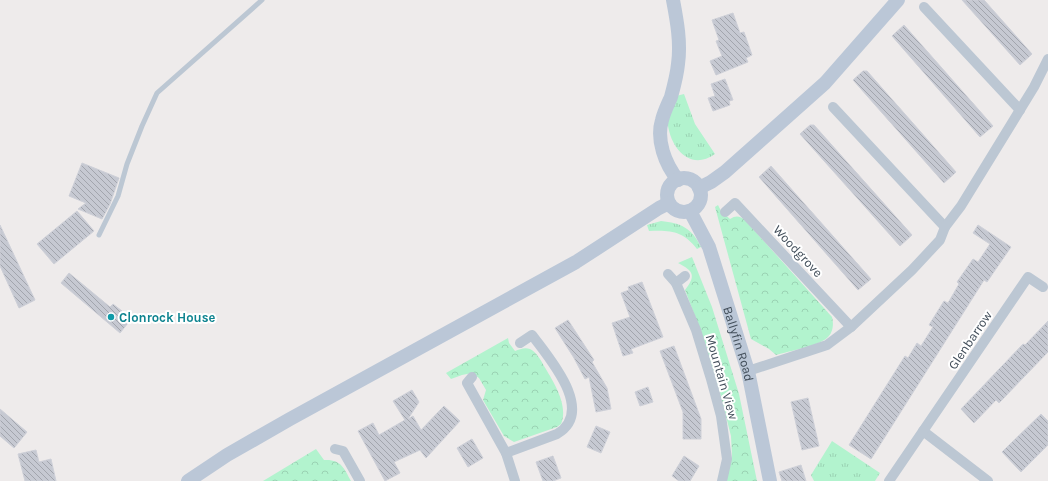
<svg xmlns="http://www.w3.org/2000/svg" width="1048" height="481" font-family="Karla,sans-serif">
	<defs>
		<pattern id="grass-tufts" width="24" height="20" patternUnits="userSpaceOnUse"><rect width="24" height="20" fill="#b2f3ce"/><path d="M3 7l-1-3M5 7V3M7 7l1-3M15 17l-1-3M17 17v-4M19 17l1-3" fill="none" stroke="#9ad2b3"/></pattern>
		<pattern id="park-crowns" width="20" height="18" patternUnits="userSpaceOnUse"><rect width="20" height="18" fill="#b2f3ce"/><path d="M2 6a3 3 0 1 1 6 0M12 15a3 3 0 1 1 6 0" fill="none" stroke="#9ad2b3"/></pattern>
		<pattern id="building-back-hatch" width="6" height="6" patternUnits="userSpaceOnUse"><rect width="6" height="6" fill="#c6c9d2"/><path d="M-1 5l2 2M0 0l6 6M5-1l2 2" fill="none" stroke="#a2a5ad"/></pattern>
	</defs>
	<rect width="100%" height="100%" fill="#eeebeb"/>
	<g fill="url(#grass-tufts)">
		<path d="M684 94 695 124 715 154C691 171 672 150 668 126 667 119 674 104 676 96Z"/>
		<path d="M661 221C681 223 692 228 701 247L697 249C683 231 671 230 649 231L647 225Z"/>
		<path d="M832 441 880 473 875 481H814L811 475Z"/>
	</g>
	<g fill="url(#park-crowns)">
		<path d="M718 205 721 211 730 219C736 215 740 216 745 220L832 317C834 324 833 333 827 338 818 346 789 351 776 355L769 349 751 339 715 207Z"/>
		<path d="M692 257 712 307 739 394 757 481H726L732 456 731 436 719 389 698 324 685 290C696 276 694 271 678 263Z"/>
		<path d="M508 338 509 343 515 351C520 349 525 347 530 349 536 352 541 360 544 366 553 381 569 405 561 424L557 427 514 442 504 436 483 400 486 390 479 378 472 373 462 375 451 379 446 373Z"/>
		<path d="M316 449 324 460C341 459 344 468 351 481H263Z"/>
	</g>
	<g fill="url(#building-back-hatch)" stroke="#ced0d8">
		<path d="M962 0H984L1032 54 1020 65Z"/>
		<path d="M733 13 740 33 744 32 752 55 746 58 748 62 716 75 710 61 722 56 716 41 719 40 712 20Z"/>
		<path d="M904 25 993 126 980 137 892 36Z"/>
		<path d="M863 71H867L956 172 944 183 853 80Z"/>
		<path d="M725 79 733 100 729 101 730 105 713 111 708 98 715 96 711 84Z"/>
		<path d="M810 125H814L912 235 900 246 800 134Z"/>
		<path d="M82 163 119 178 110 204 102 219 78 209 86 203 69 196Z"/>
		<path d="M771 166 871 279 858 290 759 177Z"/>
		<path d="M77 211 94 231 54 264 37 244Z"/>
		<path d="M0 225 35 300 19 308 0 266Z"/>
		<path d="M978 225 1011 247 987 282 984 280 871 459 849 445 905 356 908 358 917 343 921 346 933 327 929 325 944 301 948 303 959 284 957 282 973 259 978 262 990 244 973 233Z"/>
		<path d="M69 273 110 307 113 304 122 311 119 315 128 323 120 333 61 283Z"/>
		<path d="M642 282 663 337 631 349 633 353 623 356 612 323 630 317 621 293 629 290 628 287Z"/>
		<path d="M568 320 594 360 592 362 607 388 611 409 596 412 589 377 585 379 574 358 555 328Z"/>
		<path d="M1048 321V352L999 403 996 400 974 423 961 409 1023 344 1025 345Z"/>
		<path d="M674 346 701 419V439H683V412L660 351Z"/>
		<path d="M648 387 653 402 640 406 635 392Z"/>
		<path d="M412 390 419 402 408 419 413 416 421 430 444 406 460 421 426 458 420 450 394 462 400 473 385 481 358 431 373 423 379 435 405 420 393 401Z"/>
		<path d="M808 398 819 446 802 450 791 402Z"/>
		<path d="M0 409 27 432 14 448 0 436Z"/>
		<path d="M1041 414 1048 421V445L1021 472 1002 452Z"/>
		<path d="M596 426 610 432 601 453 587 447Z"/>
		<path d="M472 439 483 458 468 467 457 448Z"/>
		<path d="M36 450 39 462 51 459 56 481H25L18 454Z"/>
		<path d="M553 456 561 478 553 481H543L536 462Z"/>
		<path d="M684 456 699 466 690 481H679L672 476Z"/>
		<path d="M801 465 806 481H782L779 472Z"/>
	</g>
	<g fill="none" stroke-linecap="round" stroke-linejoin="round">
		<path stroke="#bcc7d3" stroke-width="5" d="M99 235 118 196 127 164 142 126 157 93 262 0"/>
		<g stroke="#bcc7d3" stroke-width="10">
			<path d="M924 7 1020 110"/>
			<path d="M833 107 945 227"/>
			<path d="M725 212 735 203 851 327"/>
			<path d="M668 274 676 283 696 330 711 379 721 416 727 459 722 481"/>
			<path d="M676 283 685 276"/>
			<path d="M748 371 827 345 851 327 912 270 940 240 945 227 961 206 1034 87 1048 59"/>
			<path d="M472 377 467 383 506 453 515 481"/>
			<path d="M923 431 988 481"/>
			<path d="M335 449 343 451 360 481"/>
			<path d="M506 453 557 434C596 411 549 358 532 335L520 343"/>
			<path d="M889 481 1028 277 1043 287"/>
		</g>
		<g stroke="#bbc7d7" stroke-width="14">
			<path d="M673 0C677 21 681 43 678 64 677 75 674 86 671 97 668 104 664 112 662 120 656 140 665 164 678 180"/>
			<circle cx="684" cy="195" r="17"/>
			<path d="M699 188 711 182 725 172 825 83 898 0"/>
			<path id="s1" d="M690 211 709 247 748 371 770 481"/>
			<path d="M188 481 227 455 290 419 576 262 659 208 669 203"/>
		</g>
	</g>
	<circle fill="#0f9aa8" stroke="#fff" stroke-width="1.5" cx="111" cy="317" r="4"/>
	<g text-anchor="middle" dominant-baseline="central" stroke-width="4" stroke-linejoin="round" paint-order="stroke">
		<g font-size="13" fill="#424e5a" stroke="#fff">
			<text transform="translate(798 251) rotate(47)">Woodgrove</text>
			<text transform="translate(970 340) rotate(-56)">Glenbarrow</text>
			<text stroke="none"><textPath href="#s1" startOffset="142">Ballyfin Road</textPath></text>
			<text transform="translate(722 377) rotate(74)">Mountain View</text>
		</g>
		<g font-size="13" font-weight="bold" fill="#0d838f" stroke="#fff" text-anchor="start">
			<text x="119" y="317">Clonrock House</text>
		</g>
	</g>
</svg>
